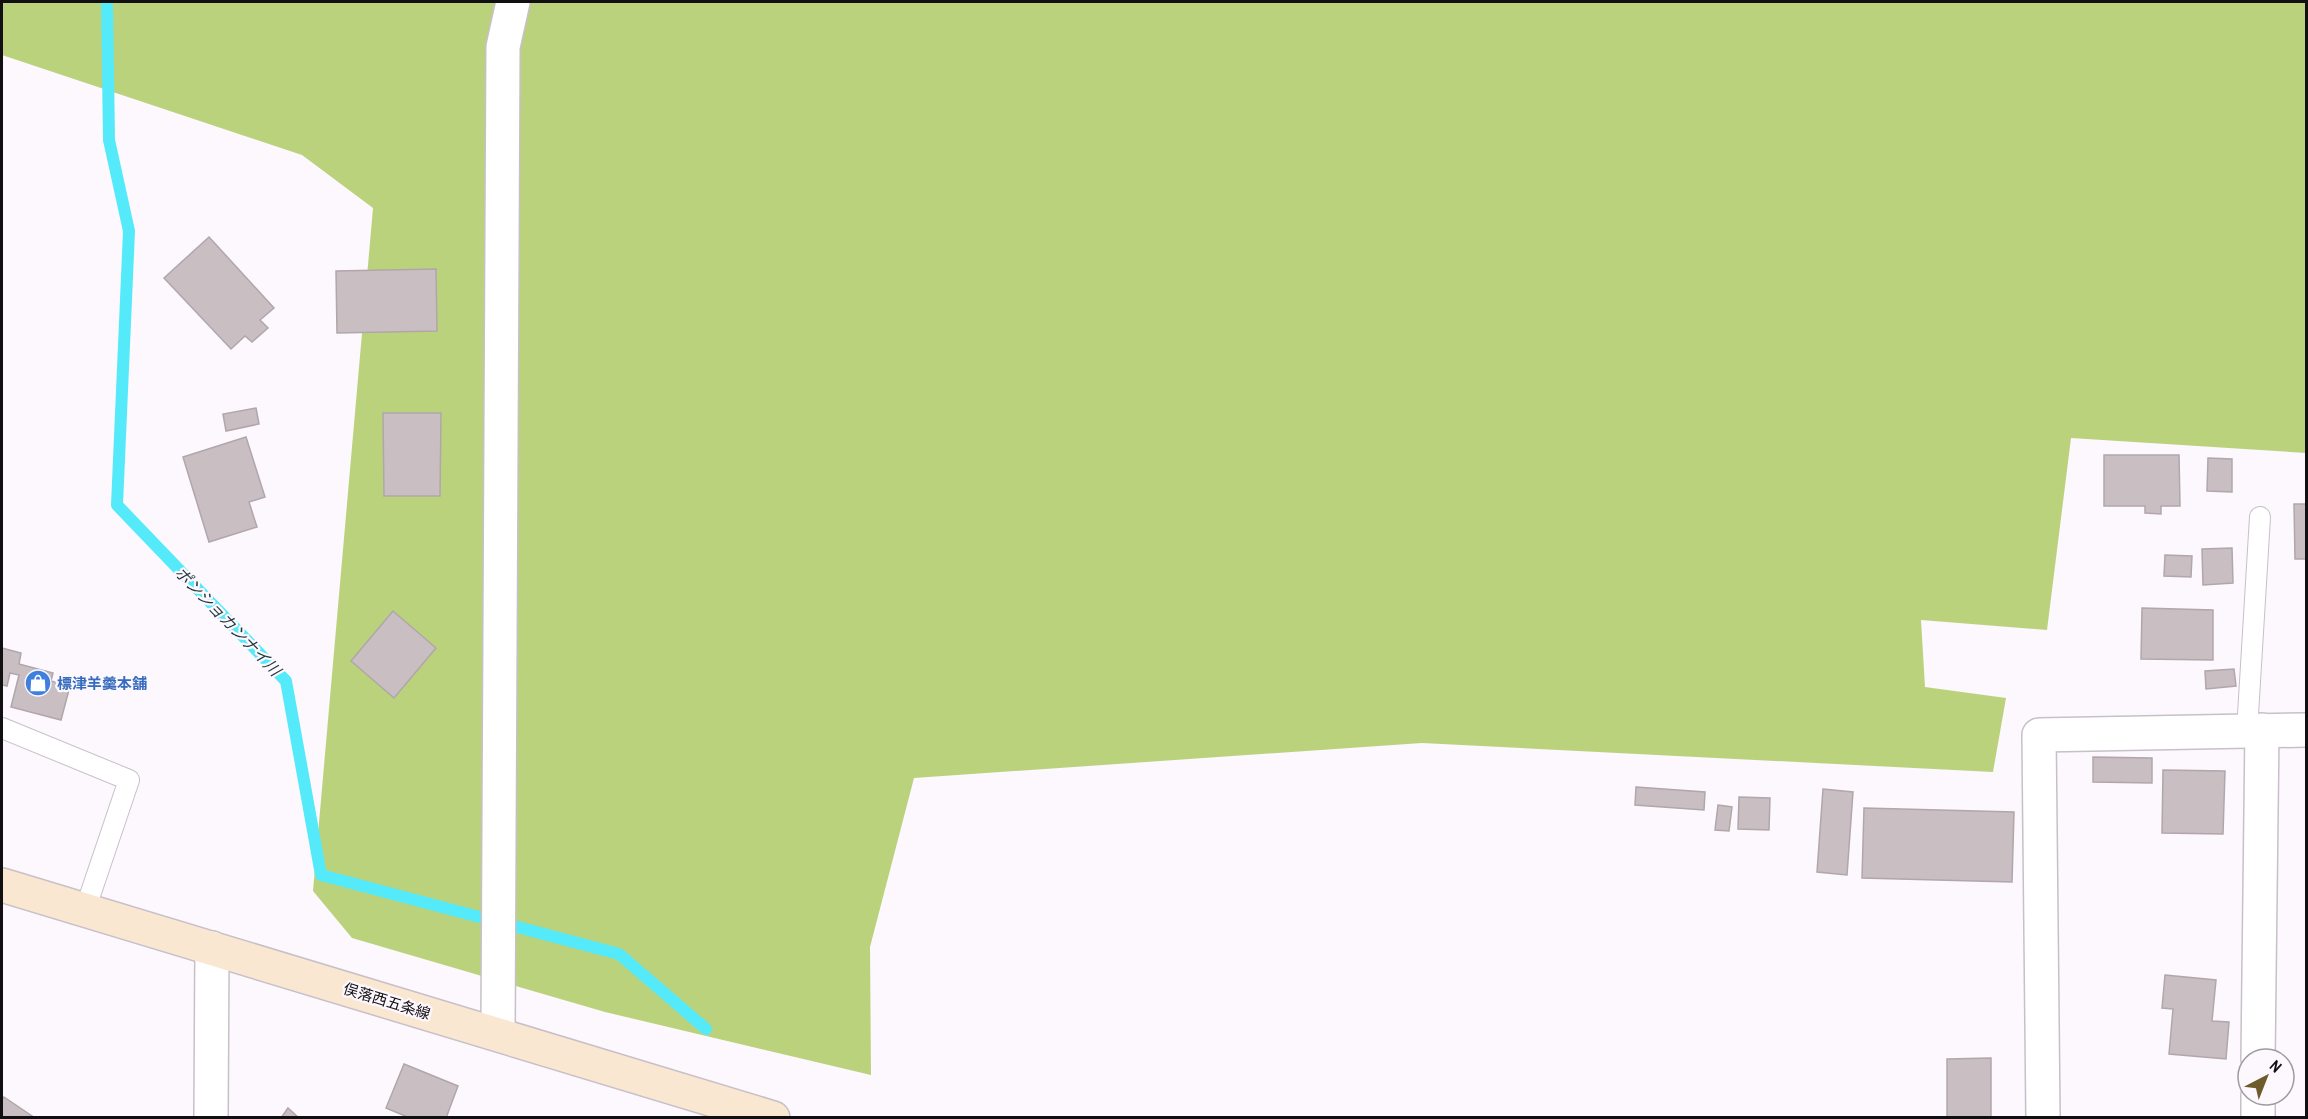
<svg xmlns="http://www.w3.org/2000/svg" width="2308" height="1119" font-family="'Archivo Narrow','Noto Sans JP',sans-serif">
	<rect width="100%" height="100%" fill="#fdf7fe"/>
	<path fill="#bbd27c" d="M2 2H2306V453L2071 438 2047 630 1921 620 1925 687 2006 698 1993 772 1422 743 914 778 870 947 871 1075 605 1012 352 938 313 891 373 208 302 155 2 55Z"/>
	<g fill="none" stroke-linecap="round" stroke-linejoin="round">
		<path stroke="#54eaf9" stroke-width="12" d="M107 2 109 140 129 231 117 505 286 681 321 875 619 954 706 1029"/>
	</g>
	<g fill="#c9bec2" stroke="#b1a6aa" stroke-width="1.5">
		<path d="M209 237 274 308 260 320 268 328 252 342 245 336 231 349 164 278Z"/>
		<path d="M436 269 437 331 337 333 336 271Z"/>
		<path d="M256 408 259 424 226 431 223 414Z"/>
		<path d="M383 413H441L440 496H384Z"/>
		<path d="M246 437 265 497 249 502 257 527 209 542 183 457Z"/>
		<path d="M2104 455H2179L2180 506H2161V514L2145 513V506H2104Z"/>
		<path d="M2208 458 2232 459V492L2207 491Z"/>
		<path d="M2294 504H2306V559H2295Z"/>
		<path d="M2232 548 2233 583 2203 585 2202 549Z"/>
		<path d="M2165 555 2192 556 2191 577 2164 576Z"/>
		<path d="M2142 608 2213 610V660L2141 659Z"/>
		<path d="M393 611 436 648 394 698 351 661Z"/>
		<path d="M2 648 21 653 19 664 53 673 51 681 70 686 61 720 11 707 19 675 10 673 7 686 2 685Z"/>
		<path d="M2234 669 2236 686 2206 689 2205 671Z"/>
		<path d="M2093 757 2152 758V783L2093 782Z"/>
		<path d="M2163 770 2225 771 2223 834 2162 833Z"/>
		<path d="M1636 787 1705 792 1704 810 1635 805Z"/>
		<path d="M1823 789 1853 792 1847 875 1817 872Z"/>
		<path d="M1739 797 1770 798 1769 830 1738 829Z"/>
		<path d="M1718 805 1732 807 1729 831 1715 830Z"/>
		<path d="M1864 808 2014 812 2012 882 1862 878Z"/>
		<path d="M2165 975 2216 980 2212 1021 2229 1022 2226 1059 2169 1054 2173 1009 2162 1008Z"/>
		<path d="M1991 1058V1118H1947V1059Z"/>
		<path d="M404 1064 458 1086 446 1118H410L386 1108Z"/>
		<path d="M4 1097 35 1118H2V1100Z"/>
		<path d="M288 1108 299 1118H281Z"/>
	</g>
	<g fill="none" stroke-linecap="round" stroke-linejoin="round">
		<defs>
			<g id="service">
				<path d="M2 728 129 780 85 910"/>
				<path d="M2247 731 2260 517"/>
			</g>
			<g id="minor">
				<path d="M498 1033 503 47 513 2"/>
				<path d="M2258 1059 2262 730"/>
				<path d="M211 1118 212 948"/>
				<path d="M2043 1118 2039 735 2306 730"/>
				<path d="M2258 1118V1095"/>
			</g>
			<path id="secondary" d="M2 885 773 1118"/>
		</defs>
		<use href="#service" stroke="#c7c0c8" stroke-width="22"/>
		<use href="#minor" stroke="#c7c0c8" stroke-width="36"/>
		<use href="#secondary" stroke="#c7c0c8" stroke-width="36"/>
		<use href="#service" stroke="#fff" stroke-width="20"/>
		<use href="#minor" stroke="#fff" stroke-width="33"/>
		<use href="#secondary" stroke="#fae7d1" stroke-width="33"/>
	</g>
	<defs>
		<symbol id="shop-disc" viewBox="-11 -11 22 22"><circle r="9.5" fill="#3f7fe0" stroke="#fdf7fe"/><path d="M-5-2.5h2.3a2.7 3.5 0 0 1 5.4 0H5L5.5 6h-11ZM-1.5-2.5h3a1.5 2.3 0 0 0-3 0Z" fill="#fff"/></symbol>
	</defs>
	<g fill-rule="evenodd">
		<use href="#shop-disc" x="23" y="668" width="30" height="30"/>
	</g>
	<g text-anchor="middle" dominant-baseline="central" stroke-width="4.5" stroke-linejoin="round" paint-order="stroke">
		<g font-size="15" font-weight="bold" fill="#366cbe" stroke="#fdf7fe" text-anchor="start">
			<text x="57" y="683">標津羊羹本舗</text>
		</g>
		<g font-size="15" fill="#120f12" stroke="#fdf7fe">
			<text transform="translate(387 1001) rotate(17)">俣落西五条線</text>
		</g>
		<g font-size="16" font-style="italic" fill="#1e373a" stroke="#fdf7fe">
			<text transform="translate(228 621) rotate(46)">ポンショカンナイ川</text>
		</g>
	</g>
	<rect width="2308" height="1119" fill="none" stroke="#120f12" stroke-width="6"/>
	<g transform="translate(2266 1077) rotate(42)"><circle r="28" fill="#fdf7fe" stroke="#9f9aa0" stroke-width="1.5"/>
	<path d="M0-4.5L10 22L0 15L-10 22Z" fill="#6d5c2a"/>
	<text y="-9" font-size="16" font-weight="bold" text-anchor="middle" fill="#120f12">N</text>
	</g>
</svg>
